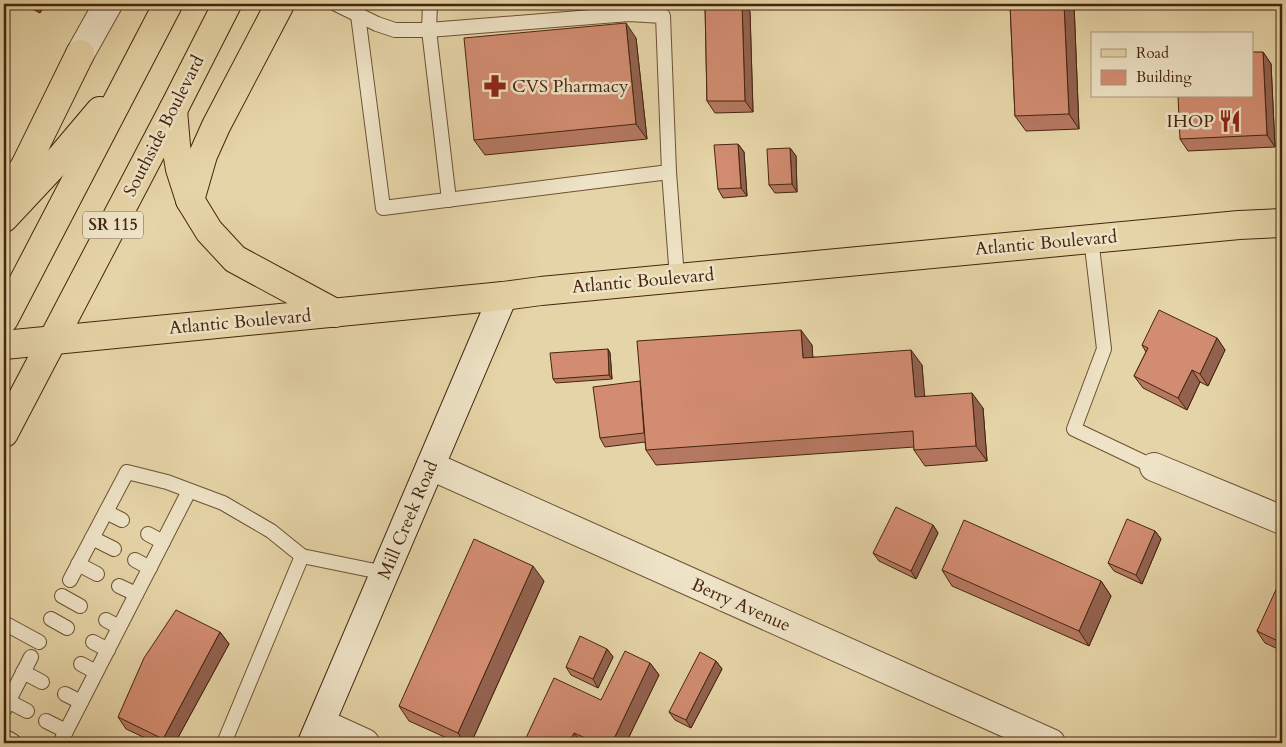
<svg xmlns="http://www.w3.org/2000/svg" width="1286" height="747" font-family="Cardo,serif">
	<rect width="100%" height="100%" fill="#e5d4a7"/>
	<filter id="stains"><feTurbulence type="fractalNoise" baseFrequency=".004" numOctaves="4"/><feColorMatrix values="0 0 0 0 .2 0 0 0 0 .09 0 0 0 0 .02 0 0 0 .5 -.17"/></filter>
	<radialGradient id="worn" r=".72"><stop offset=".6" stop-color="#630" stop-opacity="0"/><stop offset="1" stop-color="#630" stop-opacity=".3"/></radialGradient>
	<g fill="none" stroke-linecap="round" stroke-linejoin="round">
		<defs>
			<g id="lane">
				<path d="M336 4 377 24 395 30H429L629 14 663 16 669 172"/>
				<path d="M430 4 429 30 449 200"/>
				<path d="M358 15 383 208 669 172 677 278"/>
				<path d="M1091 238 1104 349 1074 429 1154 467"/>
				<path d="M106 512 122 520"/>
				<path d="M148 534 163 542"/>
				<path d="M92 538 114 549"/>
				<path d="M302 556 385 573"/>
				<path d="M135 560 150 568"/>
				<path d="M78 564 97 574"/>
				<path d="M70 580 127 472 167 482 223 503 271 531 302 556 224 743"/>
				<path d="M119 586 136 594"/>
				<path d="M62 596 80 606"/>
				<path d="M51 619 67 628"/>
				<path d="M106 620 119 627"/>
				<path d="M4 623 39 642"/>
				<path d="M93 642 108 650"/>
				<path d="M81 664 96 672"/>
				<path d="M23 672 42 682"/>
				<path d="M65 694 81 702"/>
				<path d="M8 701 27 711"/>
				<path d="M4 710 31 657"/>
				<path d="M46 721 66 731"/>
				<path d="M4 736 13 741"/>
				<path d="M60 743 189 491"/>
			</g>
			<g id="street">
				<path d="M80 54 108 4"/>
				<path d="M431 466 1051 743"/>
				<path d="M1154 467 1282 520"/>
				<path d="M321 723 365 743"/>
			</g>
			<path id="secondary" d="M312 743 503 296"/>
			<g id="primary">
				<path d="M173 110 176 146 180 169 190 200 209 231 235 259 335 313"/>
				<path d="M4 345 503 296 541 291 1239 225 1282 223"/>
			</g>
			<g id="highway">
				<path d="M4 198 25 166 80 54"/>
				<path d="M190 200 203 155 216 126 280 4"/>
				<path d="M4 218 62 156 100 111"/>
				<path d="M4 319 168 4"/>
				<path d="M4 433 173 110 227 4"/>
			</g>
		</defs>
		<use href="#lane" stroke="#6d5134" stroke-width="16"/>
		<use href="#street" stroke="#6d5134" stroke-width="30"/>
		<use href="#secondary" stroke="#45250e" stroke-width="30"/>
		<use href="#primary" stroke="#45250e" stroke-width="30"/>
		<use href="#highway" stroke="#45250e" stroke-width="30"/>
		<use href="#lane" stroke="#eee3c6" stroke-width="14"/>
		<use href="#street" stroke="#eee3c6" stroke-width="28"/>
		<use href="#secondary" stroke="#eee3c6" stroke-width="28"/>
		<use href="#primary" stroke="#e5d4a7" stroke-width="28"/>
		<use href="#highway" stroke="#e5d4a7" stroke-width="28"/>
	</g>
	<g fill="#b57861" stroke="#45250e">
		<path d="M22 4H45L40 13Z"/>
		<path d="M705 4H745L750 12 753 112 715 113 707 101Z"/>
		<path d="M1010 4H1074L1079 129 1026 131 1015 116Z"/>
		<path d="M636 38 647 139 485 155 474 140Z"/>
		<path d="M1263 52 1271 64 1275 147 1188 151 1180 139Z"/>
		<path d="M738 144 744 152 747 196 723 198 718 189Z"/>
		<path d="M790 148 796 156 797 192 775 193 769 185Z"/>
		<path d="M1217 338 1225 350 1208 386 1200 382 1187 410 1143 388 1134 376 1146 352 1142 345Z"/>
		<path d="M812 345V357L922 365 924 396 983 408 987 461 925 466 914 450V447L656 465 646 450 645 442 605 447 600 438 641 383Z"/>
		<path d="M608 349 610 353 612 379 556 383 553 379Z"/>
		<path d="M933 525 938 533 916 579 879 561 873 553Z"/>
		<path d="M1155 531 1161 539 1142 584 1114 571 1108 563Z"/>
		<path d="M942 570 1101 581 1111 596 1089 646 952 586Z"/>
		<path d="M544 581 471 743H458L409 721 399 706Z"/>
		<path d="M1282 582V651L1265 643 1257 631Z"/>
		<path d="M220 632 229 644 175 743H156L126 729 118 717Z"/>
		<path d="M607 649 613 657 598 688 571 675 566 667Z"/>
		<path d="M716 661 722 669 691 728 675 720 669 712Z"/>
		<path d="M650 663 659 675 626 743H527L525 740 601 700Z"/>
	</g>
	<g fill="#93624f" stroke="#45250e">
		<path d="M33 4H45L40 13Z"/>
		<path d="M742 4H745L750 12 753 112 745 101Z"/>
		<path d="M1064 4H1074L1079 129 1069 114Z"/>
		<path d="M626 23 636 38 647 139 636 124Z"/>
		<path d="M1263 52 1271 64 1275 147 1267 135Z"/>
		<path d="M738 144 744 152 747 196 741 188Z"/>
		<path d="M790 148 796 156 797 192 792 184Z"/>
		<path d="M801 330 812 345 814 373 803 358Z"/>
		<path d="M1217 338 1225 350 1208 386 1200 374Z"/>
		<path d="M608 349 610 353 612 379 609 375Z"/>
		<path d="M911 350 922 365 926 412 915 397Z"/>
		<path d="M1192 370 1200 382 1187 410 1178 398Z"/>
		<path d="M972 393 983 408 987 461 976 446Z"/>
		<path d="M933 525 938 533 916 579 911 571Z"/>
		<path d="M1155 531 1161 539 1142 584 1136 575Z"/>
		<path d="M533 566 544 581 471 743H465L458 733Z"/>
		<path d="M1101 581 1111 596 1089 646 1079 631Z"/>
		<path d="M220 632 229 644 175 743H166L163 739Z"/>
		<path d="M607 649 613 657 598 688 593 679Z"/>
		<path d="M716 661 722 669 691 728 686 720Z"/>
		<path d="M650 663 659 675 626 743H612Z"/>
		<path d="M574 733 582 743H569Z"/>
	</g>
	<g fill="#d28c71" stroke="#45250e">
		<path d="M705 4H742L745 101H707Z"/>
		<path d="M1010 4H1064L1069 114 1015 116Z"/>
		<path d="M626 23 636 124 474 140 464 38Z"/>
		<path d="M1252 52H1263L1267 135 1180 139 1178 96H1252Z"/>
		<path d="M738 144 741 188 718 189 714 145Z"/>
		<path d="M790 148 792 184 769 185 767 149Z"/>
		<path d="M1159 310 1217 338 1200 374 1192 370 1178 398 1134 376 1148 348 1142 345Z"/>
		<path d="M801 330 803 358 911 350 915 397 972 393 976 446 914 450 913 431 646 450 637 341Z"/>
		<path d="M608 349 609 375 553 379 550 353Z"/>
		<path d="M640 381 644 433 600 438 593 387Z"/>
		<path d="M896 507 933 525 911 571 873 553Z"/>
		<path d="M1127 519 1155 531 1136 575 1108 563Z"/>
		<path d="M964 520 1101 581 1079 631 942 570Z"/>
		<path d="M474 539 533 566 458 733 399 706Z"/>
		<path d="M1280 581 1282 582V643L1257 631Z"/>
		<path d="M176 610 220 632 163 739 118 717 144 658Z"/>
		<path d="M580 636 607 649 593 679 566 667Z"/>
		<path d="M625 651 650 663 612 743H597L574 733 569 743 561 740 559 743H531L525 740 554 678 601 700Z"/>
		<path d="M700 652 716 661 686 720 669 712Z"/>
	</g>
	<defs>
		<symbol id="pharmacy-bare" viewBox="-9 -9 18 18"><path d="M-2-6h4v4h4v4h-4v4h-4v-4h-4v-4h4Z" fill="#8f2418" stroke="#eee3c6" stroke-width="2.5" paint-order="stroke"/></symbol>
		<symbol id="restaurant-bare" viewBox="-9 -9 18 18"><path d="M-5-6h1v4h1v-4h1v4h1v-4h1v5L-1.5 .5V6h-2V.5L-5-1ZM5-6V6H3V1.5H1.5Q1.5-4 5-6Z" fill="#8f2418" stroke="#eee3c6" stroke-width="2.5" paint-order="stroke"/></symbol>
	</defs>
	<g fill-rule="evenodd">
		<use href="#pharmacy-bare" x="479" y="70" width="32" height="32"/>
		<use href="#restaurant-bare" x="1214" y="105" width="32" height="32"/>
	</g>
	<g text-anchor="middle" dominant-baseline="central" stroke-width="5" stroke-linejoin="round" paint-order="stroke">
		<rect fill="#eee3c6" stroke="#785e45" stroke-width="1" x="83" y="211.5" width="60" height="27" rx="4"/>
		<g font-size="16" font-weight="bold" fill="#45250e">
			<text x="113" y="225">SR 115</text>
		</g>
		<g font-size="18" fill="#45250e" stroke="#eee3c6" text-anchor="start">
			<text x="512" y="86">CVS Pharmacy</text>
			<text x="1214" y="121" text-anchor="end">IHOP</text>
		</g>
		<g font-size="18" fill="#45250e" stroke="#eee3c6">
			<text transform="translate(164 126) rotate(-63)">Southside Boulevard</text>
			<text transform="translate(1046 243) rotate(-5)">Atlantic Boulevard</text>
			<text transform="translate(643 281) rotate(-5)">Atlantic Boulevard</text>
			<text transform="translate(240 322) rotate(-5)">Atlantic Boulevard</text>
			<text transform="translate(408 520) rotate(-67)">Mill Creek Road</text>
			<text transform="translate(741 605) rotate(24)">Berry Avenue</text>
		</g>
	</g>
	<rect width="1286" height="747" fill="none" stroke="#e5d4a7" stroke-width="20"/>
	<rect x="5" y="5" width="1276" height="737" fill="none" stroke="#45250e" stroke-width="2.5"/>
	<rect x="10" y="10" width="1266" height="727" fill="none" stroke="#45250e"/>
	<rect x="1091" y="32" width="162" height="65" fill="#eee3c6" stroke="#aa977c"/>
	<rect x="1101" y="49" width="25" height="8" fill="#e5d4a7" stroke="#aa977c"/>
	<text x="1136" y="58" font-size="15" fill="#45250e">Road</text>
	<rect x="1101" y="70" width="25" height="15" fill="#d28c71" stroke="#aa977c"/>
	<text x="1136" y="82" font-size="15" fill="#45250e">Building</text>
	<rect width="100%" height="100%" filter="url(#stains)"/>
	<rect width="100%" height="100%" fill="url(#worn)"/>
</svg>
